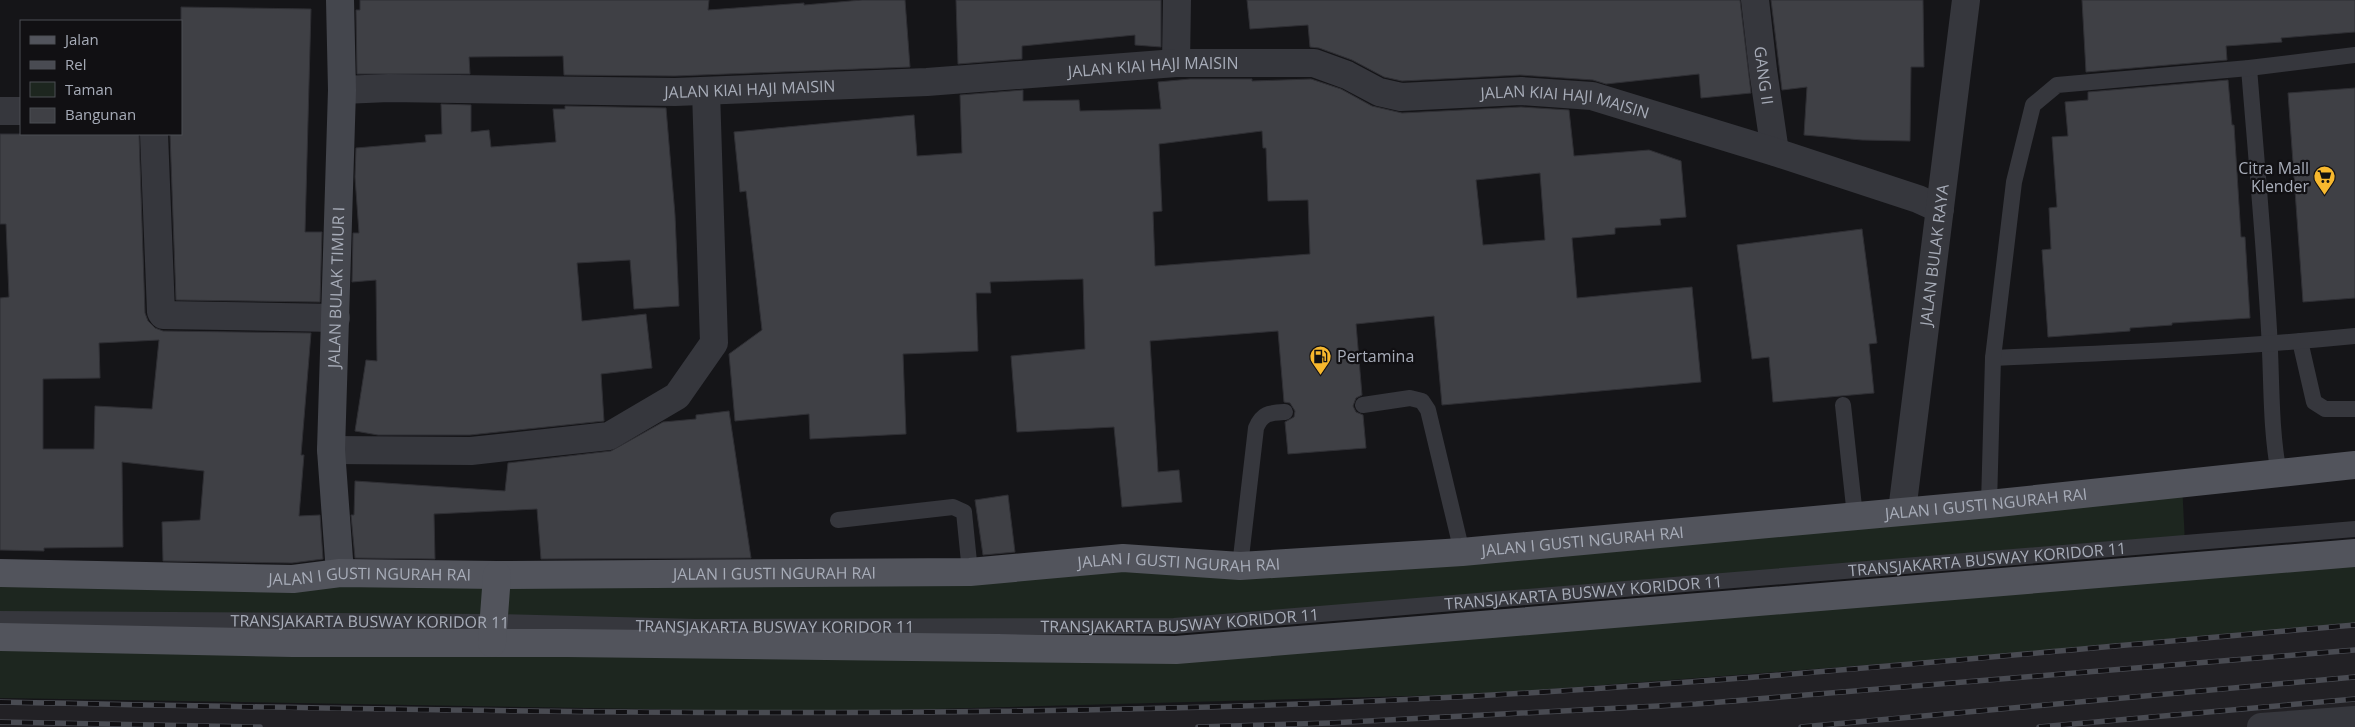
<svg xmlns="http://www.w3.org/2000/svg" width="2355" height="727" font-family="'Open Sans',sans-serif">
	<rect width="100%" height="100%" fill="#151518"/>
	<path fill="#222125" d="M2355 625V719L2255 727H0V702L287 708 824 712 1213 706 1486 694 1983 657Z"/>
	<g fill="#1d261f">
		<path d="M2182 484 2185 542 1174 626 0 619V571L1240 565Z"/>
		<path d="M2355 553V623L2025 653 1486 694 824 712 0 698V637L1176 650Z"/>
	</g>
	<g fill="#3f4045" stroke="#2f2f34" fill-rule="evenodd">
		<path d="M360 0H709L708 10 804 3V5L862 0H905L910 67 675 76 564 75 563 56 469 57 470 74H357L356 10H360Z"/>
		<path d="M956 0H1161V47L1135 45V35L1022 46V59L958 64Z"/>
		<path d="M1247 0H1740L1751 93 1701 98 1699 74 1606 84 1593 80 1520 75 1402 81 1384 77 1352 60 1319 48 1310 47 1308 25 1250 29Z"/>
		<path d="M1771 0H1923L1924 67H1911L1910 141 1862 140 1804 135 1807 87 1782 90Z"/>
		<path d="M2082 0H2355V32L2281 38 2282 42 2226 46 2227 60 2086 72Z"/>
		<path d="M181 7 311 9 305 232H322L320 302 176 300 170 134H181Z"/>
		<path d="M1190 79H1252V81L1311 79 1341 89 1372 106 1402 113 1521 107 1569 110 1574 156 1649 150 1681 161 1686 217 1660 219 1661 225 1615 228V234L1572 238 1577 298 1692 287 1701 382 1442 405 1434 316 1356 324 1362 395 1356 398 1353 406 1356 412 1363 415 1366 448 1288 454 1285 422 1294 417 1295 411 1290 403 1284 402 1278 331 1150 341 1158 472 1179 470 1182 502 1122 507 1114 427 1017 432 1011 356 1085 349 1083 279 990 282 991 293H976L978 351 903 354 906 434 810 439 809 414 735 421 729 354 762 330 746 191 740 192 734 132 914 115 917 156 962 153 960 95 1023 90V101L1079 100 1080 111 1161 109 1158 82ZM1262 131 1263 148H1266L1268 201 1308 200 1310 254 1155 266 1153 212 1162 211 1159 144ZM1540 173 1545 240 1483 245 1476 180Z"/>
		<path d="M2228 80 2232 125H2234L2241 237H2245L2250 318 2172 323V325L2130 328V331L2048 337 2042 250 2051 249 2049 208 2057 207 2052 137 2068 136 2065 102 2088 100V92Z"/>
		<path d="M2355 88V298L2303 302 2288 93Z"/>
		<path d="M441 104 471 105V132L489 130 491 147 556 142 553 109H565V106L666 108 675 215 679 306 634 309 630 260 577 263 582 321 646 314 652 368 601 374 604 421 470 435H378L355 431 366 360 377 361 376 280 352 282 353 233H359L355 177 356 148 426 142 425 135 442 134Z"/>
		<path d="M0 134H139L145 313 148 321 155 328 163 331 311 333 301 455H304L299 516 320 515 323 559 292 563 163 561 162 522 200 520 204 471 122 462 123 547 44 548V551L0 550V298L9 297 6 224H0ZM159 340 152 409 95 406 94 449H43V379L100 378 99 343Z"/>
		<path d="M1862 229 1877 343 1869 344 1874 393 1773 402 1769 357 1752 359 1737 245Z"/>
		<path d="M729 411 751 558 541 559 537 509 434 514 435 559 355 558 351 515H354L355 481 505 491 508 463 611 451 663 422 696 419V415Z"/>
		<path d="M1008 495 1015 552 983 555 975 500Z"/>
	</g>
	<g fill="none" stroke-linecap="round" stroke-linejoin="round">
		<g stroke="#36373d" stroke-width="16">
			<path d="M2249 68C2256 155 2264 242 2269 330 2272 378 2270 427 2279 474"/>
			<path d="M2300 341 2314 402 2325 409H2355"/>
			<path d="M1993 358C2114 353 2235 348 2355 336"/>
			<path d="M1363 405 1410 398 1422 401 1428 410 1462 552"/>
			<path d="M1843 405 1855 516"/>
			<path d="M1989 504 1993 358 2014 182 2033 105 2057 85 2249 68 2355 55"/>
			<path d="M838 520 953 507 964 512 970 572"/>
			<path d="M1240 566 1256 428C1262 413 1269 413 1285 412"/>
			<path id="s1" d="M0 619 494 622 696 627 1174 626 2355 529"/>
		</g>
		<g stroke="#36373d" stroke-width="28">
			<path id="s2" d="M1755 0 1763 70 1775 152"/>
			<path d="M1176 63 1177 0"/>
			<path id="s3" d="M342 90 389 88 675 92 927 82 1176 63H1314L1347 75 1379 92 1401 97 1521 91 1592 96 1775 152 1918 199 1940 209"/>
			<path d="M0 111H21"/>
			<path d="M154 134 161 312 163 315 336 318"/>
			<path d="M331 450 471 451 609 436 677 396 714 343 706 91"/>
			<path id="s4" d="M1902 511 1966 0"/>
			<path d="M2261 727 2355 720"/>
		</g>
		<path stroke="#44464d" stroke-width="28" id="s5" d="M340 573 331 450 342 90 340 0"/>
		<g stroke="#52545c" stroke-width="28">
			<path id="s6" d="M0 573 293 579 340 573 497 575 970 572 1123 558 1240 566 1462 552 1989 504 2355 465"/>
			<path d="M0 637 293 643H566L1176 650 2355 553"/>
			<path d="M492 643 497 575"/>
		</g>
		<defs>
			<g id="rail">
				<path d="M0 702C442 711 885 720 1327 703 1670 690 2013 654 2355 625"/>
				<path d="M0 722 260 727"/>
				<path d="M1198 727 1330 723 1696 704 2355 650"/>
				<path d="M1801 727 2355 677"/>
				<path d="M2039 727 2355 699"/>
			</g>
		</defs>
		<use href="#rail" stroke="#494b52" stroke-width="5.5"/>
		<use href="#rail" stroke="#111013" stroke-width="4" stroke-dasharray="11" stroke-linecap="butt"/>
	</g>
	<defs>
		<symbol id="supermarket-pin" viewBox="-11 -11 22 30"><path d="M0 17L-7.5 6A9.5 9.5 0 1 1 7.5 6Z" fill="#f7b82e" stroke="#111013"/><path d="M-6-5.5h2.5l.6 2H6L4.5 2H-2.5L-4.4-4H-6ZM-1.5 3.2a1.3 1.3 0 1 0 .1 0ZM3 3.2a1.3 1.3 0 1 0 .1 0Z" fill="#111"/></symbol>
		<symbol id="fuel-pin" viewBox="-11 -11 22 30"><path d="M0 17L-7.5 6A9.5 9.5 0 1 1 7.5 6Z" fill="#f7b82e" stroke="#111013"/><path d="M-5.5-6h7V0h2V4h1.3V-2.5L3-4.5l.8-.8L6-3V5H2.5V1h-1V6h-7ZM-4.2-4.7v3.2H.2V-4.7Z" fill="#111"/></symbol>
	</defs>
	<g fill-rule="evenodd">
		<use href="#supermarket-pin" x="2312" y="164" width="25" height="34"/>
		<use href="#fuel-pin" x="1308" y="344" width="25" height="34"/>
	</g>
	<g text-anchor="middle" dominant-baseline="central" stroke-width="4.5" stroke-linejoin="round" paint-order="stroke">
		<g font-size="16" fill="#a7acb8" stroke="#111013">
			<text stroke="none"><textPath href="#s3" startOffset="812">JALAN KIAI HAJI MAISIN</textPath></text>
			<text stroke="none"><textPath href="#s2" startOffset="76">GANG II</textPath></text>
			<text stroke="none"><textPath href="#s3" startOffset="408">JALAN KIAI HAJI MAISIN</textPath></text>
			<text stroke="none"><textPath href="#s3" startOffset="1232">JALAN KIAI HAJI MAISIN</textPath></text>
			<text stroke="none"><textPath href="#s4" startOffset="258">JALAN BULAK RAYA</textPath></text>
			<text stroke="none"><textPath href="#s5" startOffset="286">JALAN BULAK TIMUR I</textPath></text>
			<text stroke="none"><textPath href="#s6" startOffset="1990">JALAN I GUSTI NGURAH RAI</textPath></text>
			<text stroke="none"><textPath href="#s6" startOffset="1585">JALAN I GUSTI NGURAH RAI</textPath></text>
			<text stroke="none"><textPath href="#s1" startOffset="1990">TRANSJAKARTA BUSWAY KORIDOR 11</textPath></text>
			<text stroke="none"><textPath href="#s6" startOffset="1180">JALAN I GUSTI NGURAH RAI</textPath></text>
			<text stroke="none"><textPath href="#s6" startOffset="775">JALAN I GUSTI NGURAH RAI</textPath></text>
			<text stroke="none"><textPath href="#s6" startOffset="370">JALAN I GUSTI NGURAH RAI</textPath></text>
			<text stroke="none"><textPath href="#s1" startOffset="1585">TRANSJAKARTA BUSWAY KORIDOR 11</textPath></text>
			<text stroke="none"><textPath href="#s1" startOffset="1180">TRANSJAKARTA BUSWAY KORIDOR 11</textPath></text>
			<text stroke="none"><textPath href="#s1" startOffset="370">TRANSJAKARTA BUSWAY KORIDOR 11</textPath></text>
			<text stroke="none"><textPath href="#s1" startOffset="775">TRANSJAKARTA BUSWAY KORIDOR 11</textPath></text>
		</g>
		<g font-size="16" fill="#a7acb8" stroke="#111013" text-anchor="end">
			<text x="2309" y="168">Citra Mall<tspan x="2309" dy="18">Klender</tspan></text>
			<text x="1337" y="356" text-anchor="start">Pertamina</text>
		</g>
	</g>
	<rect x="20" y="20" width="162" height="115" fill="#111013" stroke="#4d4e55"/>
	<rect x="30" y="36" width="25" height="8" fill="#52545c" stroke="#4d4e55"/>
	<text x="65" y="45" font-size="15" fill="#a7acb8">Jalan</text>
	<rect x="30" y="61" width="25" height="8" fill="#494b52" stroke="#4d4e55"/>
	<text x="65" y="70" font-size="15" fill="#a7acb8">Rel</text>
	<rect x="30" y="82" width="25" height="15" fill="#1d261f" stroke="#4d4e55"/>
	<text x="65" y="95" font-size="15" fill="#a7acb8">Taman</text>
	<rect x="30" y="108" width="25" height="15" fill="#3f4045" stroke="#4d4e55"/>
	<text x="65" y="120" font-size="15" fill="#a7acb8">Bangunan</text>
</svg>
